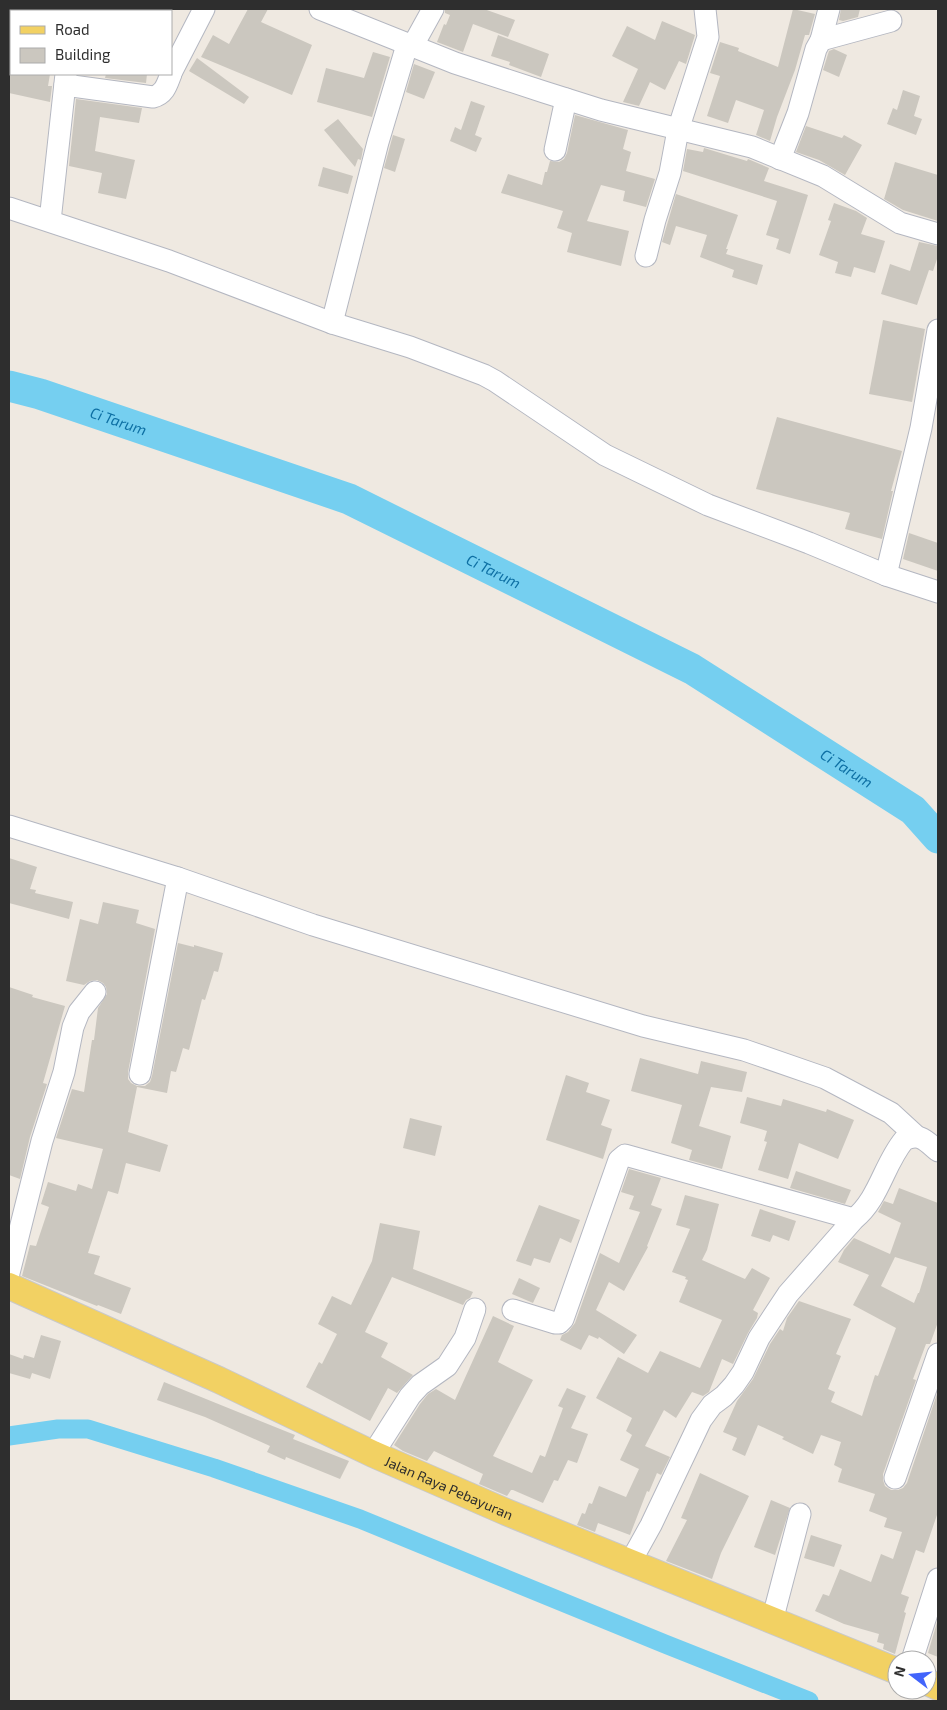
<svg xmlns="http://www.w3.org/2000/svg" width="947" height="1710" font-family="'Exo 2',sans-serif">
	<rect width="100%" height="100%" fill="#efe9e1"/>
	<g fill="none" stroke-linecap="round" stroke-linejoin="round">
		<path stroke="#75cff0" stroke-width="19" d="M9 1436 58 1429H88L214 1468 360 1519 665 1644 809 1701"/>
		<path stroke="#75cff0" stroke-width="31" id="s1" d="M9 386 40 394 349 499 692 669 913 810 938 838"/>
	</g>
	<g fill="#cbc7bf" fill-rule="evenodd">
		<path d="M248 9H268L261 22 312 45 292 95 201 57 213 35 229 44Z"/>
		<path d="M445 9H484L515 20 508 37 473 24 463 52 437 42 444 24 446 25 450 15 445 13Z"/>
		<path d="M793 9 815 14 809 35H805L795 70 777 117 770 141 756 135 764 110 736 100 728 123 707 116 720 76 710 73 720 42 739 48 738 51 778 67Z"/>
		<path d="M841 9H860L858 17 843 21 839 20Z"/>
		<path d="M662 21 695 35 686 64 679 61 665 90 650 82 639 106 623 102 638 69 612 56 627 26 655 40Z"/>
		<path d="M498 35 549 54 541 77 509 65 510 62 491 56Z"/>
		<path d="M834 49 847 55 839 77 823 70 828 54 829 51Z"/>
		<path d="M373 52 390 57 372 117 317 102 326 68 364 78Z"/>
		<path d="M197 58 249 97 244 104 189 71Z"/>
		<path d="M414 64 435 72 424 99 406 92Z"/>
		<path d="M9 74H50L48 86H52L50 102 9 93Z"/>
		<path d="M106 74H147L146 83 105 78Z"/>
		<path d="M903 90 920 96 914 116 922 119 916 135 887 124 893 108 897 110Z"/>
		<path d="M76 99 142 108 139 123 100 117 95 151 135 160 126 199 98 193 102 173 69 166Z"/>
		<path d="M471 101 485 106 475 135 482 138 476 152 450 141 455 127 461 130Z"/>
		<path d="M575 115 628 130 623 149 631 152 626 171 655 179 646 207 623 201 625 191 601 185 587 221 629 231 621 266 567 252 572 233 557 228 563 211 501 193 508 174 542 185 545 172H547L550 161 559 162 564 159 567 153Z"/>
		<path d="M338 119 363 149 361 160 358 159 355 167 324 130Z"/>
		<path d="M806 126 842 138 844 135 862 145 845 175 819 160 796 152Z"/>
		<path d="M393 135 405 139 395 172 384 168Z"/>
		<path d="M704 148 747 161 748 159 769 168 764 181 808 195 790 254 776 249 779 239 766 235 777 201 683 171 687 149 703 152Z"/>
		<path d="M895 162 938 175V221L903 210 884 199Z"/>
		<path d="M323 167 353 176 348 194 318 186Z"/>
		<path d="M676 194 738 215 726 249H728L726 254 763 265 757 285 732 277 734 270 700 257 707 235 676 226 670 245 662 242Z"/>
		<path d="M834 203 856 211 867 218 861 234 885 241 875 273 854 267 851 277 835 273 838 262 819 255 831 221 828 220Z"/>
		<path d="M919 242 938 246V256L933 271 929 270 917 305 881 294 890 264 910 271Z"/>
		<path d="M883 320 925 329 912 402 869 394Z"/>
		<path d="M777 417 902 451 891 491H893L882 539 845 529 850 513 756 489Z"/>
		<path d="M909 533 938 543V571L903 559Z"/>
		<path d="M9 858 37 867 30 889 36 890 35 893 73 902 69 919 9 903Z"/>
		<path d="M103 902 139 910 136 923 155 929 128 1072V1079L131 1083 137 1086H145L150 1082 152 1076 178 943 194 947V945L223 953 218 972 214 971 205 1000 202 999 189 1050 183 1048 176 1072 171 1071 167 1093 137 1087 128 1132 168 1145 160 1172 126 1163 118 1194 108 1191 88 1253 100 1256 94 1274 131 1288 121 1314 98 1305 97 1306 22 1276 30 1245 36 1246 49 1207 41 1204 48 1182 76 1191 78 1184 92 1189 103 1149 56 1138 72 1089 84 1092 92 1040H94L98 1008 107 994 106 987 103 983 97 980 90 981 84 985 66 981 80 919 98 924Z"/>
		<path d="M9 987 33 995 32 997 65 1006 43 1083 47 1084 30 1137 20 1179 9 1175Z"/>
		<path d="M640 1058 698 1074 701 1061 747 1072 742 1092 711 1087 699 1126 731 1136 722 1169 689 1160 692 1150 671 1143 682 1105 631 1091Z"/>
		<path d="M566 1075 589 1083 586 1092 610 1100 601 1125 612 1129 603 1159 546 1140Z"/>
		<path d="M747 1097 781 1106 783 1099 826 1112 827 1109 854 1120 838 1159 799 1143 788 1179 758 1170 767 1142 764 1141 767 1131 740 1123Z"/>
		<path d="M410 1118 442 1126 435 1156 403 1148Z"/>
		<path d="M629 1169 661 1178 651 1205 662 1209 647 1246 648 1247 624 1291 609 1282 596 1310 637 1335 624 1354 599 1337 598 1339 589 1335 581 1350 560 1340 562 1335 568 1332 575 1323 600 1253 619 1263 640 1212 629 1209 634 1196 621 1192Z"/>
		<path d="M796 1171 851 1190 845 1204 790 1188Z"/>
		<path d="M899 1188 938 1203V1322L930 1344H926L913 1379 916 1380 883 1474V1480L885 1486 891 1490H898L903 1488 907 1483 938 1391V1512L924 1553 916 1550 901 1594 909 1597 904 1612 906 1613 895 1654 883 1649 884 1644 877 1642 879 1634 844 1624 815 1611 823 1594 829 1596 840 1569 871 1582 881 1554 893 1559 902 1532 884 1527 887 1518 869 1511 875 1494 838 1482 842 1469 834 1465 841 1442 821 1435 813 1454 782 1439 784 1437 758 1425 745 1456 732 1450 737 1438 723 1432 737 1401 753 1379 770 1344 780 1329 783 1331 787 1318 799 1301 851 1319 836 1354 841 1356 828 1389 835 1392 831 1402 862 1416 875 1375 878 1376 896 1328 853 1305 869 1275 838 1262 844 1250 854 1238 890 1254 901 1223 878 1212 884 1201 893 1204ZM895 1257 927 1267 919 1293H918L914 1303 881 1286Z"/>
		<path d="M685 1195 719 1204 707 1250 702 1260 745 1279 752 1268 770 1278 753 1310 758 1313 757 1318 748 1333 733 1364 722 1359 709 1392 703 1396 692 1392 676 1418 664 1410 645 1446 670 1457 661 1475 657 1473 649 1492 647 1491 630 1535 598 1523 595 1532 577 1525 582 1513 585 1514 589 1503 592 1504 599 1486 626 1497 639 1469 620 1460 632 1435 626 1431 632 1418 596 1398 618 1357 648 1373 660 1351 700 1368 722 1320 679 1302 688 1280 685 1279 686 1277 672 1272 690 1229 676 1225Z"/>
		<path d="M539 1205 580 1220 571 1243 560 1238 550 1263 534 1258 531 1266 516 1261Z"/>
		<path d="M760 1209 796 1221 789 1241 773 1235 770 1242 751 1236Z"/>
		<path d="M380 1223 420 1231 413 1269 473 1292 470 1298 466 1300 463 1305 392 1277 365 1332 388 1343 381 1357 413 1375 397 1393 388 1388 370 1421 306 1387 319 1362 322 1364 337 1334 318 1324 332 1296 351 1305 372 1261Z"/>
		<path d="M519 1278 540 1288 533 1303 512 1294Z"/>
		<path d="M493 1316 514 1326 498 1362 533 1380 493 1456 532 1473 540 1455 545 1457 563 1408 558 1406 567 1388 586 1396 571 1428 588 1434 577 1463 568 1460 558 1481 554 1480 543 1503 513 1490H511L507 1496 479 1484 483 1474 434 1451 427 1461 403 1451 394 1445 420 1404 428 1394 436 1389 455 1400Z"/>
		<path d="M41 1335 61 1341 50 1379 32 1373 30 1379 9 1373V1354L23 1359 24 1355 34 1358Z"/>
		<path d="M164 1382 295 1435 293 1439 349 1461 340 1479 286 1457 285 1460 267 1452 270 1446 205 1417 157 1400Z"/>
		<path d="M700 1473 749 1496 721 1553 712 1579 666 1561 687 1520 681 1518Z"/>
		<path d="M771 1500 790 1508 775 1555 754 1547Z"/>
		<path d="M811 1535 842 1545 834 1567 804 1558Z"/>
		<path d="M938 1619V1657L928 1653Z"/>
	</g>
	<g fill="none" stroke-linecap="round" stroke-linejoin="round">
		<defs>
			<g id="minor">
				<path d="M320 9 455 63 544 92 601 110 752 147 823 176 900 223 938 234"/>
				<path d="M73 11V9"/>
				<path d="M821 40 829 9"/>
				<path d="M412 47 433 9"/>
				<path d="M171 73 204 9"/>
				<path d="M65 85 153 97C165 94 167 84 171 74"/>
				<path d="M555 150 566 99"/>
				<path d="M780 159 798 113 816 49 821 40 891 21"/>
				<path d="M9 208 169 261 332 323 410 347 484 375 495 381 605 455 708 505 809 543 886 575 938 592"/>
				<path d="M50 221 66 74"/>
				<path d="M646 256 655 220 670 173 678 130 708 37 705 9"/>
				<path d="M332 323 378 142 407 45"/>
				<path d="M886 575 921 428 938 330"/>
				<path d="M9 826 178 878 313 925 643 1026 744 1050 825 1078 891 1113 916 1136"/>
				<path d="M140 1074 178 878"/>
				<path d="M9 1273 42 1141 64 1072 73 1027 79 1012 95 992"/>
				<path d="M513 1310 555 1323H559L563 1319 619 1160 625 1155 854 1219"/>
				<path d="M373 1454 410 1396 420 1385 447 1366 465 1338 475 1309"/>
				<path d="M895 1478 938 1354"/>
				<path d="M631 1561 651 1525 701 1420 712 1405 724 1396 734 1385 743 1372 759 1338 788 1294 854 1219C879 1199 884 1164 904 1140 920 1132 926 1141 938 1151"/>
				<path d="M772 1621 800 1514"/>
				<path d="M912 1660 938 1579"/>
			</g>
			<g id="major">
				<path id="s2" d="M9 1286 219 1380 373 1454 506 1512 897 1671"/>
				<path d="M927 1682 938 1687"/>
			</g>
		</defs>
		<use href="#minor" stroke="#b4b7c1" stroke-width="23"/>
		<use href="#major" stroke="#c9c9c9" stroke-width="28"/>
		<use href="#minor" stroke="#fff" stroke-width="21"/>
		<use href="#major" stroke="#f2d163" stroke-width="26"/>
	</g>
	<g text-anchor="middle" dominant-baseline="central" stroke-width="4" stroke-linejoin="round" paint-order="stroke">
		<g font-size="14" fill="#2e2e2e" stroke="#fff">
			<text stroke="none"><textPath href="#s2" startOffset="484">Jalan Raya Pebayuran</textPath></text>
		</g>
		<g font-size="15" font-style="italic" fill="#0d6fa3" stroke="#fff">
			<text stroke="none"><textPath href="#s1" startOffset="115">Ci Tarum</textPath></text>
			<text stroke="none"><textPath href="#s1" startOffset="520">Ci Tarum</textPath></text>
			<text stroke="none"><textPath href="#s1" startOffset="925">Ci Tarum</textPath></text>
		</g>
	</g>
	<rect width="947" height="1710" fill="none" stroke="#2e2e2e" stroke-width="20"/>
	<rect x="10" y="10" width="162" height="65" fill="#ffffff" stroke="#ababab"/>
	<rect x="20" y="26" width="25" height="8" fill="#f2d163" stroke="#ababab"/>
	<text x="55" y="35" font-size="15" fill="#2e2e2e">Road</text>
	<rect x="20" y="48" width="25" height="15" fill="#cbc7bf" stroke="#ababab"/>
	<text x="55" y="60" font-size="15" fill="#2e2e2e">Building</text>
	<g transform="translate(912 1675) rotate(286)"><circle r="24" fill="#ffffff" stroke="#ababab"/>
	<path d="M0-4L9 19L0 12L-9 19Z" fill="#4264fb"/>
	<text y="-8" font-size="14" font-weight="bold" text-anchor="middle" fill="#2e2e2e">N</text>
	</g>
</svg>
